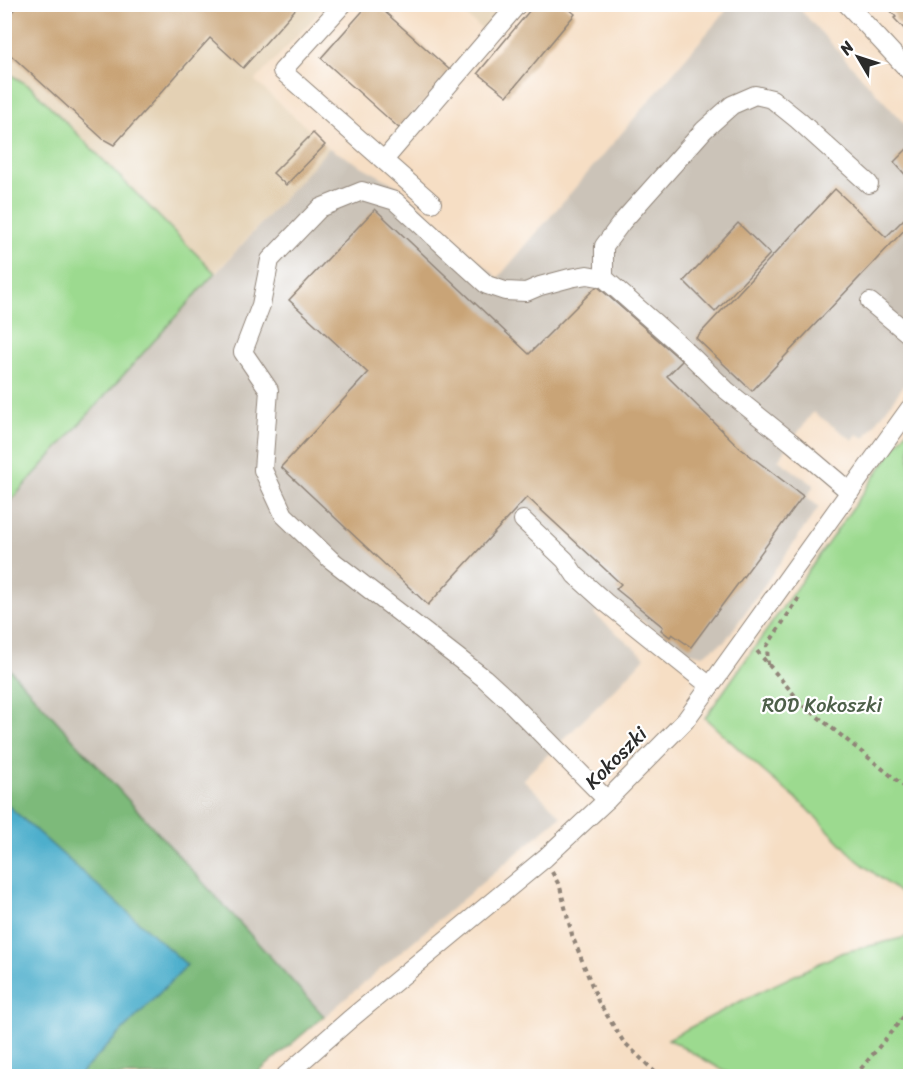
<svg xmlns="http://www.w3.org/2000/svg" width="915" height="1081" font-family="Sriracha,sans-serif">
	<rect width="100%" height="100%" fill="#fff"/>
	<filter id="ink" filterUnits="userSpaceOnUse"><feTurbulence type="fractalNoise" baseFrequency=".0167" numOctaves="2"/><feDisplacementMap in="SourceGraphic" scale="12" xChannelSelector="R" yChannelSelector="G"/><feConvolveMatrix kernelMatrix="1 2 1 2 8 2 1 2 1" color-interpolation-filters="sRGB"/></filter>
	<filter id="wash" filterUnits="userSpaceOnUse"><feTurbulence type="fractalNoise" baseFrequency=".008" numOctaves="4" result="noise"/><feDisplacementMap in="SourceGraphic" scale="24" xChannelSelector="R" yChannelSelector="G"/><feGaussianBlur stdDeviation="1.35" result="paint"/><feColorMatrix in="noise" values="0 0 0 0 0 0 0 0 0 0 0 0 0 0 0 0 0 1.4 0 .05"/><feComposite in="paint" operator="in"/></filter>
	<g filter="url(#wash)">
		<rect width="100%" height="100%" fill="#f6dec4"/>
		<g fill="#e4d1b4">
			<path d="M5 5H326L255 81 329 148 215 273 31 87 5 71Z"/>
			<path d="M453 5H504L482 29Z"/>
		</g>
		<path fill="#cbc3b8" d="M731 5H796L910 130V377L865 438 857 434 853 440 813 412 778 460 814 485 807 497 819 507 725 641 703 655 680 650 610 596 594 614 645 657 619 685 523 779 561 816 325 1016 5 667V507L329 148 399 187 498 278Z"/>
		<g fill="#9cda8f" stroke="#64825d" stroke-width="1.5">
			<path d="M5 71 31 87 215 273 5 507Z"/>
			<path d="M910 426V901L857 860 808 809 763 771 705 718Z"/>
			<path d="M910 936V1076H733L668 1039 743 1000 841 953Z"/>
		</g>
		<path fill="#7dba7a" stroke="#547252" stroke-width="1.5" d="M4 663 324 1016 254 1076H78L186 965 5 803Z"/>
		<path fill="#4dafcc" stroke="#3c6d7c" stroke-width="1.5" d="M5 803 187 965 78 1076H5Z"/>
		<g id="blocks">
			<g fill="#c9a477">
				<path d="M19 4H300L243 68 210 38 114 145 103 139 4 49V21Z"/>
				<path d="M369 4H376L451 71 400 129 321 58Z"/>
				<path d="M535 4H563L575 14 507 96 478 73Z"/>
				<path d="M885 4H910V35L894 18 896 17Z"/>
				<path d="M313 133 325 145 286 185 273 173Z"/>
				<path d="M910 146V180L894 162Z"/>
				<path d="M835 189 886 237 910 213V224L752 391 696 338Z"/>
				<path d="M375 209 529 354 597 286 682 361 667 376 740 448 803 496 691 647 672 634 670 637 661 630 663 627 616 589 621 584 527 497 428 605 281 467 368 373 289 300Z"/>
				<path d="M738 223 770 254 715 312 684 281Z"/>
			</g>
		</g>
	</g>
	<g filter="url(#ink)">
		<use href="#blocks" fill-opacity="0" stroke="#908478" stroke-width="1.5"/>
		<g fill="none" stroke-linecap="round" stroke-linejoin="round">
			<defs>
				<g id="minor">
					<path d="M343 4 282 71 432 203"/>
					<path d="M847 4 910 72"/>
					<path d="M384 160 518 4"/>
					<path d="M604 278V246L622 222 704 130 732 105 755 95 772 99 798 120 869 184"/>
					<path d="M870 302 910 335"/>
					<path d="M523 520 565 560 575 575 605 602 710 686"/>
					<path d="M607 800 507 699 484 678 330 559 284 515 263 470 269 390 243 352 261 305 270 260 320 208 362 191 395 201 487 285 505 291 526 292 540 286 570 278 587 275 604 278 681 346 726 390 791 442 850 492"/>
					<path d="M285 1076 349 1020 545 858 607 800 685 721 910 408"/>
				</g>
			</defs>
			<use href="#minor" stroke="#908478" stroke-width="20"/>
			<g stroke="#908478" stroke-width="4" stroke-dasharray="4.5 4.5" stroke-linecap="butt">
				<path d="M757 651 802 704 910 791"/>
				<path d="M768 665 767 646 799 598"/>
				<path d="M552 872 560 887 572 935 598 1001 623 1041 659 1076"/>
				<path d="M740 1074 746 1076"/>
				<path d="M855 1076 910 1009"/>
			</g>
			<use href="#minor" stroke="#fff" stroke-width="18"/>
		</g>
	</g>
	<g text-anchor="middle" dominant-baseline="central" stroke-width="4.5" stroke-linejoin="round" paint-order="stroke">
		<g font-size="20" fill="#4d6049" stroke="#fff">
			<text x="822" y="705">ROD Kokoszki</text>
		</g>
		<g font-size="20" fill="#2b2b2b" stroke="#fff">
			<text transform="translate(616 758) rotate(-45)">Kokoszki</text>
		</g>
	</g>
	<rect width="915" height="1081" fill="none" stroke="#fff" stroke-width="24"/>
	<g transform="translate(858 57) rotate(309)" stroke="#ffffff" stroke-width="4.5" paint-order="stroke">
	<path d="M0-4.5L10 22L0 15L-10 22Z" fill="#2b2b2b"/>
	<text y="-9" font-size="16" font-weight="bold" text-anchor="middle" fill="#2b2b2b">N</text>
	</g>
</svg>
